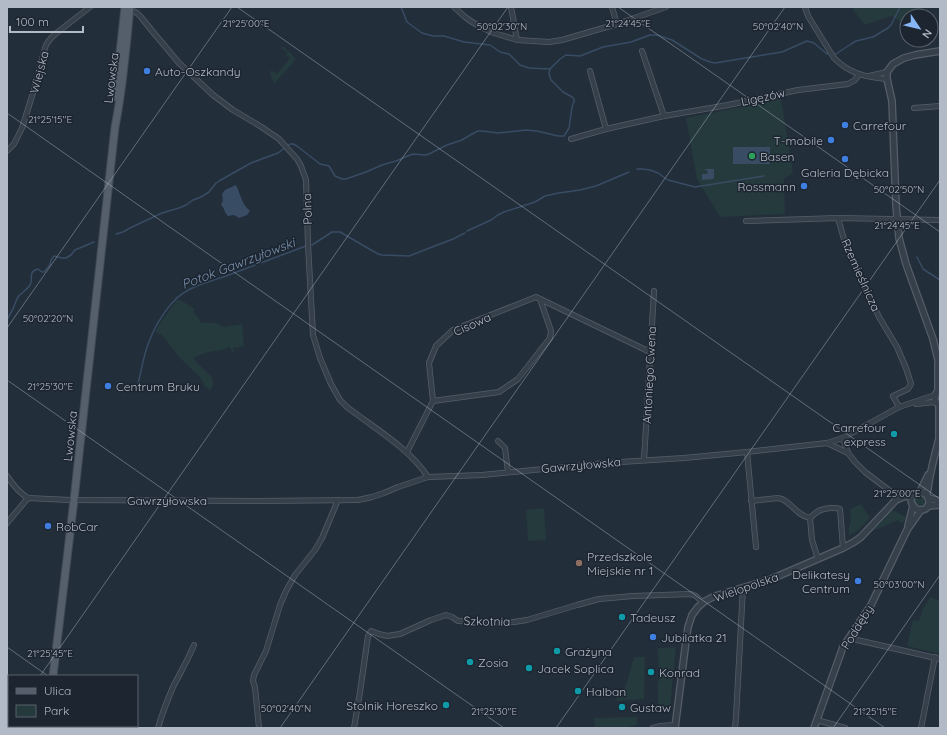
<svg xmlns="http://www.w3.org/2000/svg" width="947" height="735" font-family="Quicksand,sans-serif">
	<rect width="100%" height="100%" fill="#232e3b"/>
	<g fill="#253a3c">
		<path d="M854 7H923L913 16H907V22L905 24 891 16 865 25 853 10Z"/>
		<path d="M283 46 296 59 274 84 269 70 272 72 273 71 277 74 290 58 286 55 288 53 281 48Z"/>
		<path d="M781 99 793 173 784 179 785 214 720 217 697 179 686 118Z"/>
		<path d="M177 300H180L195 309 193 311 199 319 200 322C210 325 214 320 223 327L242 324 244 346 233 348 234 353 232 352 230 347 223 350 208 352 193 358 195 361 212 377 213 386 210 390 204 385 200 377 179 357 162 335 155 332 158 326Z"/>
		<circle cx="920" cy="501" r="6"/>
		<path d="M861 504 870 518C864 524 858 533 849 535V524L851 523 850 509Z"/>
		<path d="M544 508 546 540 528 541 526 510Z"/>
		<path d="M892 510 907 517 905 521 901 523 898 520 873 531Z"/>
		<path d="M930 597 940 601V654L907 646 913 620 919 621 923 609Z"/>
		<path d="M676 647 672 686 670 712 658 709V682H659L658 648Z"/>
		<path d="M634 657H645L644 699 615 701 626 685Z"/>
		<path d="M637 717V725L623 728H595L594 718Z"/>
	</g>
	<g fill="#384c64">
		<rect x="733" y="147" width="37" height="17"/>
		<path d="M705 169H714V178L713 179 702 180V174H706L708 173 707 170H705Z"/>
		<path d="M236 185C241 195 241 203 250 211L247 215 239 218 234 215 228 216C223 211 225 208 221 205L223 200 222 194 225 190Z"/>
	</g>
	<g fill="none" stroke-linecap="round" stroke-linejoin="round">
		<g stroke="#384c64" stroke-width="1.5">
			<path d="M401 7 407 22 422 33 433 36H444L464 42 490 45 500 52 509 54 520 65 529 68 550 69"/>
			<path d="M637 169H642L650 170 658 173 668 180 695 187 764 176"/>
			<path d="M467 231 491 220 498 215 504 212 535 202 545 196 559 193 580 190 596 186 629 172"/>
			<path d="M116 234 123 232 130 228 162 213 179 208 186 205 193 200 201 197 209 192 216 183 219 181 251 163 278 153 290 144H293L297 146 320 164 329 166 335 176 342 179H346L366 172 382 165 396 161 410 155 414 154 425 155 429 154 447 145 462 140 472 134 478 131H482L498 133 526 130 537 131 558 136H564L569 128 572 107 574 102V99L572 97 563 92 551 80 549 74 550 69 560 59 566 55 580 56 603 47 631 42 650 35H657L672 40 702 59 710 62 715 63 782 52 807 41 814 43 827 54H836L851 44 856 41 873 37 888 28 891 25 900 7"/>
			<path d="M312 245 332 232H340L378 254 382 255 409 256 453 239 465 233"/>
			<path d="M917 257 923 269 940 280"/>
			<path d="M7 320C9 316 11 312 13 309 15 304 16 300 18 297 22 292 27 290 30 285 34 278 27 272 38 269L42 272H44L50 265 51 260 54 256 62 258H66L71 255 75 250 94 242"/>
			<path d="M138 384C142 368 144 351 151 337 155 326 166 309 174 301 186 287 209 282 226 276 253 266 279 256 306 246"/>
		</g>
		<defs>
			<g id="minor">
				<path d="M454 7 465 17 472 22 491 32 517 40 549 42 562 40 617 24 666 7"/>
				<path d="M511 7 517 40"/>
				<path d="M612 7 617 24"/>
				<path d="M805 7 808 16 834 58C850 74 865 77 887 79"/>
				<path d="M129 9 137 13 140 16 153 32 179 63 213 95 233 110 260 126 279 139 297 159 301 166 306 180 308 244 313 335 320 358 331 384 340 400 347 407C374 428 409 448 428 477"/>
				<path d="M642 51 664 116"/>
				<path d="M590 71 606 129 664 116 728 105 798 90 848 84 855 80 859 74"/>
				<path d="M869 76 887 72"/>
				<path d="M914 108 940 106"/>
				<path d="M571 139 606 129"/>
				<path d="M7 151 14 144 22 128 38 77 43 55 46 45 51 38 59 31 90 7"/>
				<path d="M838 218 845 243 863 283 879 317 897 347 906 368 911 384 908 389 893 396 899 407"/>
				<path d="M746 221 838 218 940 220"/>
				<path d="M433 401 499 392 518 379 550 338 551 331 540 299"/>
				<path d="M916 404 935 402"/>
				<path d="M843 438 848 453 855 462 865 472 890 491 896 500"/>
				<path d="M498 441 505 448 508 472"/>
				<path d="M827 443 848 453"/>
				<path d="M407 452 433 401 429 363 436 346 453 330 536 297 650 352"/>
				<path d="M747 452 756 547"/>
				<path d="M644 460 654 291"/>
				<path d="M7 476C13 485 19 493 28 498"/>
				<path d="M751 501 778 498C791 500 795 515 810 518L812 540 818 559"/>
				<path d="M810 518C813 515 817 511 821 510 826 508 835 507 840 509L843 548"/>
				<path d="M7 523 28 498 70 500 258 501 358 500 372 497 384 493 398 487 428 477 482 475 605 463 684 458 747 452 827 443 843 438 899 407 935 395"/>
				<path d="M850 637 857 640 940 659"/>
				<path d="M817 720 845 728"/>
				<path d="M158 728C162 714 167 701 173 687 180 673 188 660 194 645"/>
				<path d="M259 728 255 687 253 681 254 675 266 651 280 605 286 591 295 575 315 550 322 538 338 500"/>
				<path d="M354 728 360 692 368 636 371 631 379 634 387 636 400 634 431 620 446 615 452 617 458 621 496 623 514 622 527 620 577 605 599 599 633 596 691 594 696 596 702 602"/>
				<path d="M653 728 661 726 675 725"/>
				<path d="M735 728 736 717 743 587"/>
				<path d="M921 728 935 657"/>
			</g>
			<g id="tertiary">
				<path d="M940 51 915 55 904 58 893 64 887 72V79L892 101 896 205 899 238 906 264 933 339 940 368"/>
				<path d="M938 364V391"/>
				<path d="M940 390C933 394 933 402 940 405"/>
				<path d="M939 436V405"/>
				<path d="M920 492 928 475"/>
				<path d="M927 495C917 488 906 498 914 507 918 512 927 511 929 504 930 500 928 499 927 495 927 494 927 490 928 489 930 470 936 452 940 434"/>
				<path d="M929 498 940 501"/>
				<path d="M928 506 940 505"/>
				<path d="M908 526 913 506"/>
				<path d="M675 728 686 641 688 627 692 615 698 607 705 601 715 596 769 580 843 548 854 542 861 537 896 500 903 497 913 495"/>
				<path d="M814 728 843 647 871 605 907 530 921 510"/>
			</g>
			<g id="primary">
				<path d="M115 97 125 7"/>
				<path d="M53 676 74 500 115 127C123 88 126 47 130 7"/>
				<path d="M46 728 47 726"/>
			</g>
		</defs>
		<use href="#minor" stroke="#555d69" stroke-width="6"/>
		<use href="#tertiary" stroke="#555d69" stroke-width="8"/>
		<use href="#primary" stroke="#404954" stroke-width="9"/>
		<use href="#minor" stroke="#36404b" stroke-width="4.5"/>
		<use href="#tertiary" stroke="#36404b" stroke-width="5.5"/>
		<use href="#primary" stroke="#545f6b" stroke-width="7"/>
	</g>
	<path fill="none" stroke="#b2bac7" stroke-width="1" stroke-opacity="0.45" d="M237 7 940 499M618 7 940 232M7 113 885 728M7 328 232 7M7 380 504 728M7 647 48 676M40 676 508 7M7 723 9 720M119 726 122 728M280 728 785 7M556 728 940 180M833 728 940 575"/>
	<g fill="#3f7fe0" stroke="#1c2530" stroke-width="1.5">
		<circle cx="147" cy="71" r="4"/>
		<circle cx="845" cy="125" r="4"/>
		<circle cx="831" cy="140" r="4"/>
		<circle cx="845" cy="159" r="4"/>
		<circle cx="804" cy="186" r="4"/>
		<circle cx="108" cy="386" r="4"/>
		<circle cx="48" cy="526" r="4"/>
		<circle cx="858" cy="581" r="4"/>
		<circle cx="653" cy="637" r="4"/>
	</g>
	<circle fill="#2e9e5b" stroke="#1c2530" stroke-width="1.5" cx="752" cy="156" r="4"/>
	<g fill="#0f9aa8" stroke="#1c2530" stroke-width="1.5">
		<circle cx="894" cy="434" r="4"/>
		<circle cx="622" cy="617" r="4"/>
		<circle cx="557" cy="651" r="4"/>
		<circle cx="470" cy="662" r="4"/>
		<circle cx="529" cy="668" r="4"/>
		<circle cx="651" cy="672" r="4"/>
		<circle cx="578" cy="691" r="4"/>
		<circle cx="446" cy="705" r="4"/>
		<circle cx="622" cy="707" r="4"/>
	</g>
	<circle fill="#8d6e63" stroke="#1c2530" stroke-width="1.5" cx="579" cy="563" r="4"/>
	<g text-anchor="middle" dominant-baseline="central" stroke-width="3" stroke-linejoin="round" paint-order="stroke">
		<g font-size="12" fill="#b2bac7" stroke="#1c2530" text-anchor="start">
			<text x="155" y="71">Auto-Oszkandy</text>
			<text x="853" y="125">Carrefour</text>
			<text x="823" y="140" text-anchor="end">T-mobile</text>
			<text x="760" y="156">Basen</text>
			<text x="845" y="172" text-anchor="middle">Galeria Dębicka</text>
			<text x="796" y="186" text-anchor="end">Rossmann</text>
			<text x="116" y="386">Centrum Bruku</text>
			<text x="886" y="427" text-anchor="end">Carrefour<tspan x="886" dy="14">express</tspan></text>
			<text x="56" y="526">RobCar</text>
			<text x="587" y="556">Przedszkole<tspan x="587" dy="14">Miejskie nr 1</tspan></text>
			<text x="850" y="574" text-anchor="end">Delikatesy<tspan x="850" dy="14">Centrum</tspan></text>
			<text x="630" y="617">Tadeusz</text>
			<text x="661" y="637">Jubilatka 21</text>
			<text x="565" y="651">Grażyna</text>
			<text x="478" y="662">Zosia</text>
			<text x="537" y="668">Jacek Soplica</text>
			<text x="659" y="672">Konrad</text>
			<text x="586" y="691">Halban</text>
			<text x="438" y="705" text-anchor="end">Stolnik Horeszko</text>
			<text x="630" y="707">Gustaw</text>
		</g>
		<g font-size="12" fill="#b2bac7" stroke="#1c2530">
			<text transform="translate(39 72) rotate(-75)">Wiejska</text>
			<text transform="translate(111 78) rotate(-83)">Lwowska</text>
			<text transform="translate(763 97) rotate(-12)">Ligęzów</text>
			<text transform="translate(307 209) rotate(-92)">Polna</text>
			<text transform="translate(861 275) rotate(66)">Rzemieślnicza</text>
			<text transform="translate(472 324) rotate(-24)">Cisowa</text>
			<text transform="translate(649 375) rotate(-87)">Antoniego Cwena</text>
			<text transform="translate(70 436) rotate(-84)">Lwowska</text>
			<text transform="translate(581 465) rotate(-5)">Gawrzyłowska</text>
			<text x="167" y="500">Gawrzyłowska</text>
			<text transform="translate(746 587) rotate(-19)">Wielopolska</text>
			<text transform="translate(487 621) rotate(1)">Szkotnia</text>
			<text transform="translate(857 627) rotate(-58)">Poddęby</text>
		</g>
		<g font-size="13" font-style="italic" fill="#7a92ae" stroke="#1c2530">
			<text transform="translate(238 263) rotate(-21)">Potok Gawrzyłowski</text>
		</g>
	</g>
	<g font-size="10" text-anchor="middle" fill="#b2bac7" stroke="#1c2530" stroke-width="3" stroke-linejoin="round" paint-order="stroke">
		<text x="246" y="27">21°25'00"E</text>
		<text x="628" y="27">21°24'45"E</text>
		<text x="502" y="30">50°02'30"N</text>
		<text x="778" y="30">50°02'40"N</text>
		<text x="50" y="123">21°25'15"E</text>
		<text x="899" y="193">50°02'50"N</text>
		<text x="897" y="229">21°24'45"E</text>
		<text x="48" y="322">50°02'20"N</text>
		<text x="50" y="390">21°25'30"E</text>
		<text x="897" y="497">21°25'00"E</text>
		<text x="899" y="588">50°03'00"N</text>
		<text x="50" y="657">21°25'45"E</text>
		<text x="286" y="712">50°02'40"N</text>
		<text x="494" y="715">21°25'30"E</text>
		<text x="875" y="715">21°25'15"E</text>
	</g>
	<rect width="947" height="735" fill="none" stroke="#b2bac7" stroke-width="16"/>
	<rect x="8" y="675" width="130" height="52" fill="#1c2530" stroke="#58616c"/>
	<rect x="16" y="688" width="20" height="6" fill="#545f6b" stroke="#58616c"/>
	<text x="44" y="695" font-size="12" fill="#b2bac7">Ulica</text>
	<rect x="16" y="705" width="20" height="12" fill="#253a3c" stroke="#58616c"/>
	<text x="44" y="715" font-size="12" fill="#b2bac7">Park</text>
	<g transform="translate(919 28) rotate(125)"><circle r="19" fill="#1c2530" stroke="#58616c"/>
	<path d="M0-3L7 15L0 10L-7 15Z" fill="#87b6f6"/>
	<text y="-6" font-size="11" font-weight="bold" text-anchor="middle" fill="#b2bac7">N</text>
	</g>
	<path d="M10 26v6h73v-6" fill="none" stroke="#b2bac7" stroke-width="2"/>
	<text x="16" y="26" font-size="12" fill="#b2bac7" stroke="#1c2530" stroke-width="3" paint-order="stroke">100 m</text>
</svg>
